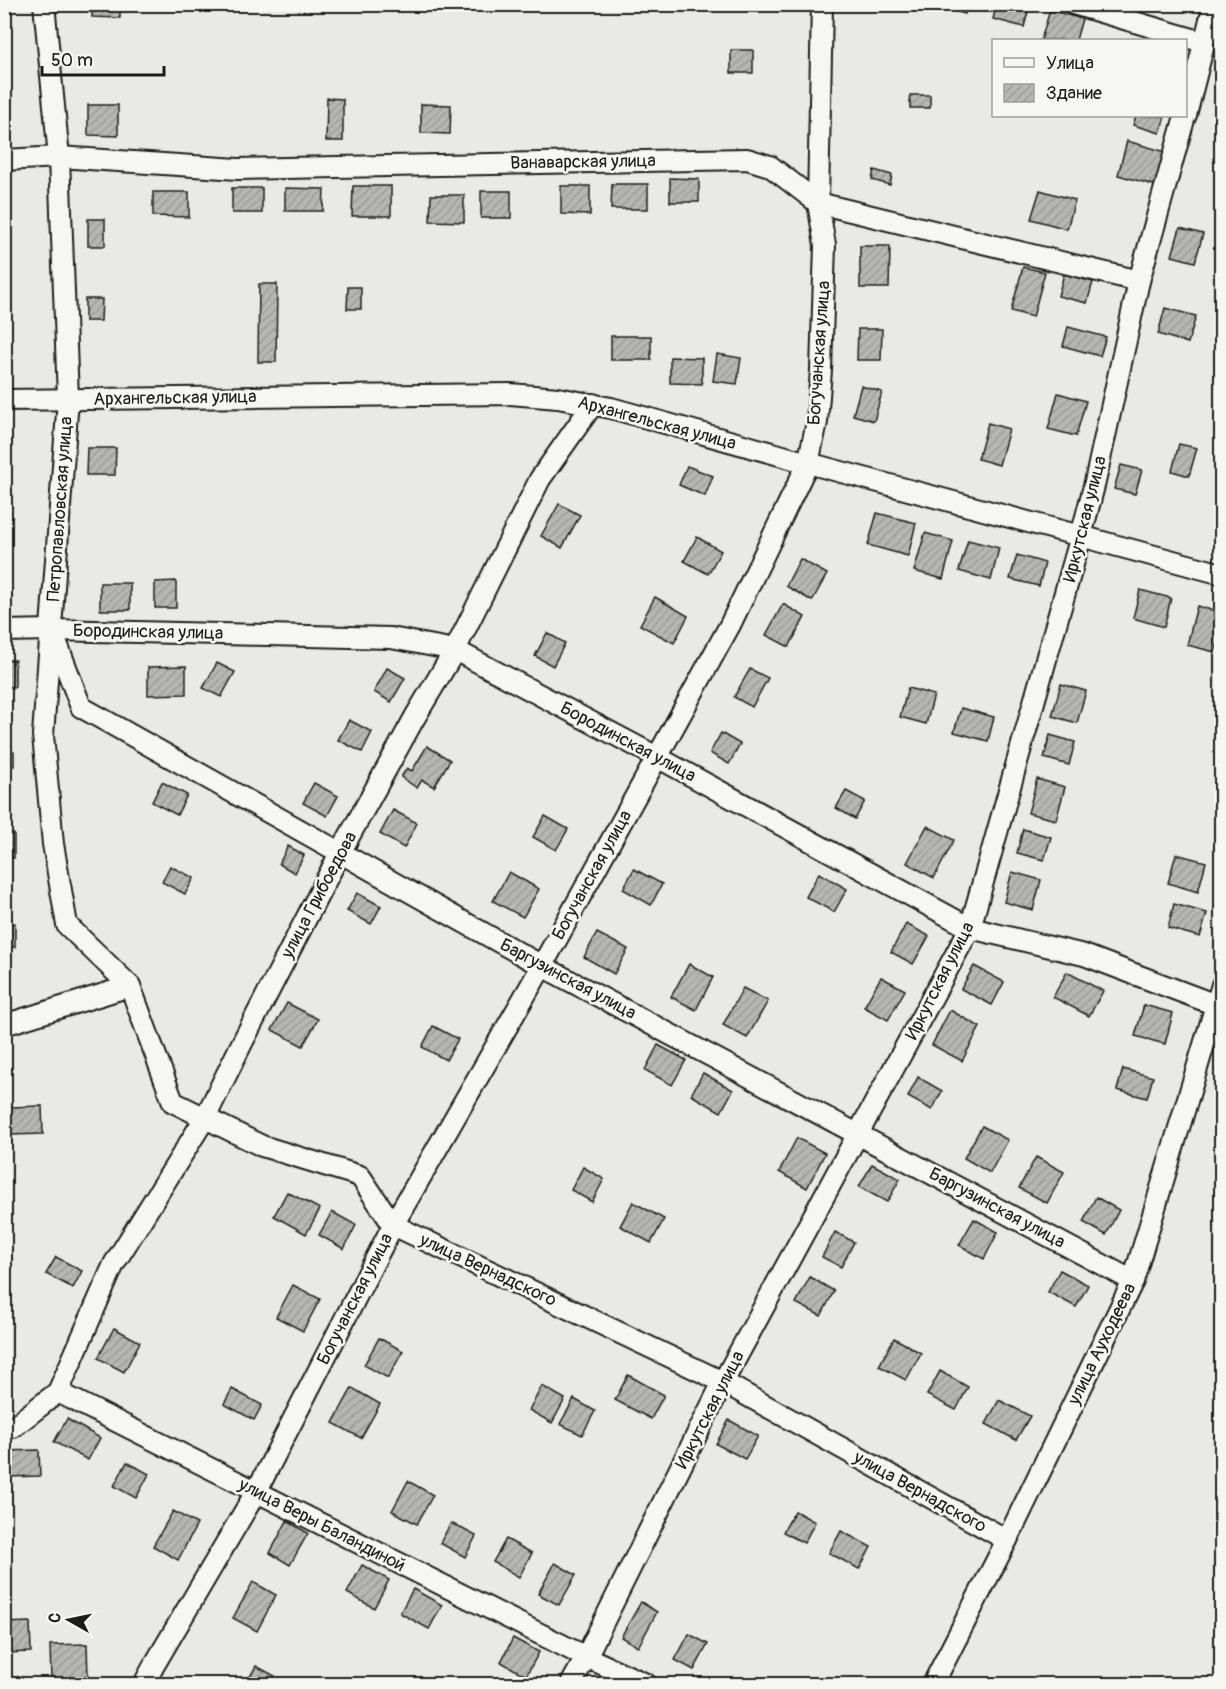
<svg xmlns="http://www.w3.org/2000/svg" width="1226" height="1689" font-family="Pangolin,sans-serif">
	<defs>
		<pattern id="building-hatch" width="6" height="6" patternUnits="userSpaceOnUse" patternTransform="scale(1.5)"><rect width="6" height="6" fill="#b6b6b3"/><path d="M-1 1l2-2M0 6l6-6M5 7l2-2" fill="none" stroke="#9c9c99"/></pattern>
	</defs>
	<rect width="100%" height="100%" fill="#e9e9e5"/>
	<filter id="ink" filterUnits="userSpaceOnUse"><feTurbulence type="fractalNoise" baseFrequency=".0167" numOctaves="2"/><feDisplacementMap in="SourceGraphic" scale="12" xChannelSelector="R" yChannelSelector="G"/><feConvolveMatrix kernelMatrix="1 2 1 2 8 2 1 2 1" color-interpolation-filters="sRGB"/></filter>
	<g filter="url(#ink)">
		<g fill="url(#building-hatch)" stroke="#1c1c1c" stroke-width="1.5">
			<path d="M92 4H120V18L92 17Z"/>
			<path d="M939 4H967L965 14 938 6Z"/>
			<path d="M997 4H1030L1024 27 993 19Z"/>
			<path d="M1050 10 1082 19 1076 40H1041Z"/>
			<rect x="731" y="50" width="22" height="23"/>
			<rect x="910" y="95" width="20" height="13"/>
			<rect x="4" y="98" width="6" height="29"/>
			<path d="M327 98 343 99V141H326Z"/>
			<path d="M421 104 451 105 450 134 421 133Z"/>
			<path d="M88 105H118V136L88 135Z"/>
			<path d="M1136 116H1165L1160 133 1133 125Z"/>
			<path d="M1127 141 1166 152 1157 186 1118 175Z"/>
			<path d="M874 170 892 175 890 185 872 180Z"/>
			<path d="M670 178 699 179V202H670Z"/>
			<path d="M612 184H648V209H611Z"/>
			<path d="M353 186H391V216H352Z"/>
			<path d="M561 186H590V215L561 214Z"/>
			<rect x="232" y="188" width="30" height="25"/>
			<path d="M285 188 324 189 323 211H285Z"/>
			<path d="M1040 190 1075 200 1067 229 1031 219Z"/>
			<rect x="481" y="191" width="30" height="27"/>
			<path d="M153 192H189V217L153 216Z"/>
			<path d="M431 195H464V222L430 221Z"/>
			<rect x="88" y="219" width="17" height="27"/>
			<path d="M1180 228 1203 234 1195 262 1172 256Z"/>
			<path d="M860 246H890L889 288H860Z"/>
			<path d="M1023 267 1045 272 1033 317 1011 311Z"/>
			<path d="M1064 274 1093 282 1087 303 1058 296Z"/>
			<path d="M259 284H277L276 362H258Z"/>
			<path d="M348 287H361V309H347Z"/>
			<path d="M85 299H102L101 321H85Z"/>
			<path d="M1165 308 1196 316 1188 343 1158 334Z"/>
			<path d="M1068 327 1106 337 1100 356 1063 346Z"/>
			<path d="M858 329H882L881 360H857Z"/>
			<rect x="611" y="336" width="40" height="24"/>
			<path d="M717 354 741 358 737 384 713 381Z"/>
			<path d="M670 357 702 358V384L670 383Z"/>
			<path d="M861 386 882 392 874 421 853 415Z"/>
			<path d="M1058 393 1086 401 1076 436 1048 429Z"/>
			<path d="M988 423 1009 429 999 465 978 459Z"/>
			<path d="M1179 444 1197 448 1189 476 1172 471Z"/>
			<path d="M87 448H116L115 475H86Z"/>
			<path d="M1121 465 1142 470 1135 494 1114 489Z"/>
			<path d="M687 466 713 476 705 496 679 485Z"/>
			<path d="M559 504 580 515 562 548 541 536Z"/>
			<path d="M877 513 916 523 908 556 868 545Z"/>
			<path d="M925 533 953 541 943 579 914 571Z"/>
			<path d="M697 537 721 551 708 574 684 561Z"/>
			<path d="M968 540 999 548 991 580 959 571Z"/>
			<path d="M1017 555 1045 563 1039 586 1010 579Z"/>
			<path d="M800 559 827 574 812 601 786 586Z"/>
			<path d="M176 581V608H155V582Z"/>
			<rect x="100" y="583" width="30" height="27"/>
			<path d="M1140 590 1171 598 1164 627 1133 618Z"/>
			<path d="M655 597 688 616 674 643 640 625Z"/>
			<path d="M783 604 805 617 789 647 766 635Z"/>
			<path d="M1197 606 1222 613V627L1215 652 1187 645Z"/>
			<path d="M547 633 565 643 553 666 535 656Z"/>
			<rect x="4" y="660" width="11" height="27"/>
			<path d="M217 663 235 672 221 697 203 688Z"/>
			<path d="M186 666V694L148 695V667Z"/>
			<path d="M387 668 405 678 391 702 374 692Z"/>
			<path d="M750 669 768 678 752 707 734 697Z"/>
			<path d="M1061 684 1086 691 1077 723 1052 716Z"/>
			<path d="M908 688 934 695 926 724 900 717Z"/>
			<path d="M961 708 994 717 988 741 954 732Z"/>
			<path d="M349 720 372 732 362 752 338 740Z"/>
			<path d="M721 733 740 744 729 764 710 753Z"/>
			<path d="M1050 735 1075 742 1069 765 1044 758Z"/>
			<path d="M427 746 450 760 434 787 422 780 417 788 401 777 407 768 412 771Z"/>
			<path d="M1222 751V773L1216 771Z"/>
			<path d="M4 752H14V766L4 765Z"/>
			<path d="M1037 779 1065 787 1056 820 1028 813Z"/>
			<path d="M162 782 187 795 177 815 152 802Z"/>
			<path d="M314 783 338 796 327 816 303 803Z"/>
			<path d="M846 791 865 801 855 819 836 808Z"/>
			<path d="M393 810 417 823 404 848 380 834Z"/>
			<path d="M545 816 568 829 556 850 533 837Z"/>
			<path d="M927 826 954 840 934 878 907 863Z"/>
			<path d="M1023 829 1051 837 1044 860 1017 853Z"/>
			<rect x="4" y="834" width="10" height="24"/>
			<path d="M288 846 304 855 295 873 279 864Z"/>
			<path d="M1176 854 1206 862 1198 892 1168 883Z"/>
			<path d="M170 866 194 878 185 894 162 882Z"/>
			<path d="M634 869 662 884 651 905 623 889Z"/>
			<path d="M509 872 539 889 523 917 493 901Z"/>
			<path d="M1012 872 1041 880 1033 910 1004 902Z"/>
			<path d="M819 873 847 889 834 912 806 897Z"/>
			<path d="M357 893 381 906 371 924 347 911Z"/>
			<path d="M1174 904 1207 913 1200 937 1168 928Z"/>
			<rect x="4" y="923" width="11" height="24"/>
			<path d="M906 924 929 936 913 964 891 952Z"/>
			<path d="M597 933 628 949 614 974 584 957Z"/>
			<path d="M689 964 713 977 696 1010 671 997Z"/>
			<path d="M974 966 1004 982 992 1005 961 989Z"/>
			<path d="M1067 972 1103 991 1089 1016 1053 997Z"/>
			<path d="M881 977 905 990 888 1020 864 1007Z"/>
			<path d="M743 988 768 1001 747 1038 723 1025Z"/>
			<path d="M287 1003 318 1019 303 1046 272 1030Z"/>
			<path d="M1144 1005 1173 1013 1165 1044 1135 1036Z"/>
			<path d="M950 1010 980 1027 962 1061 932 1045Z"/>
			<path d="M433 1026 458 1039 446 1060 422 1047Z"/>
			<path d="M658 1045 686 1060 672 1085 645 1070Z"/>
			<path d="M1123 1069 1153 1077 1147 1098 1117 1090Z"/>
			<path d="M703 1073 733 1090 721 1112 691 1095Z"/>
			<path d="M918 1077 942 1091 932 1110 908 1097Z"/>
			<path d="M42 1106 43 1134 10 1135V1107Z"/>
			<path d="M982 1126 1008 1140 990 1173 964 1158Z"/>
			<path d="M797 1138 825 1153 807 1188 779 1172Z"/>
			<path d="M1036 1157 1064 1172 1047 1203 1019 1188Z"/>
			<path d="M872 1164 900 1179 887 1202 859 1187Z"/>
			<path d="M583 1167 604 1179 592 1202 571 1190Z"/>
			<path d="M287 1192 320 1209 306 1234 274 1216Z"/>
			<path d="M1096 1197 1119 1210 1106 1235 1083 1222Z"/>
			<path d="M633 1202 664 1219 651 1243 620 1226Z"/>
			<path d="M332 1212 356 1225 344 1249 319 1235Z"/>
			<path d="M974 1219 998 1232 984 1259 959 1245Z"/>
			<path d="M835 1232 854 1242 841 1267 822 1257Z"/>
			<path d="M56 1257 82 1271 73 1288 46 1274Z"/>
			<path d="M1060 1270 1088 1285 1076 1307 1048 1292Z"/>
			<path d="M810 1277 834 1291 821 1316 796 1303Z"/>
			<path d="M293 1285 320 1299 303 1331 276 1317Z"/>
			<path d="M114 1328 140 1342 124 1372 98 1358Z"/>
			<path d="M379 1338 403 1351 388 1378 364 1365Z"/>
			<path d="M894 1338 921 1353 906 1380 879 1366Z"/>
			<path d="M940 1371 968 1387 956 1410 927 1395Z"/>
			<path d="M628 1375 664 1395 651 1419 615 1400Z"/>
			<path d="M542 1386 565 1399 552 1423 529 1410Z"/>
			<path d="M352 1388 380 1404 361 1438 333 1423Z"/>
			<path d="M232 1389 262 1405 254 1420 224 1404Z"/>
			<path d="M574 1399 595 1411 582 1435 560 1424Z"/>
			<path d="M999 1400 1030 1416 1016 1440 986 1424Z"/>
			<path d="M67 1419 100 1438 88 1460 54 1442Z"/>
			<path d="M729 1420 758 1436 745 1459 716 1444Z"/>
			<path d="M39 1450 40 1476 5 1477V1451Z"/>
			<path d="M127 1462 149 1474 136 1498 114 1486Z"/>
			<path d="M408 1481 433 1495 417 1524 392 1511Z"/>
			<path d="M173 1511 197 1524 178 1560 153 1546Z"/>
			<path d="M795 1511 815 1522 804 1543 783 1532Z"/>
			<path d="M287 1521 308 1533 290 1565 270 1553Z"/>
			<path d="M451 1523 476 1536 465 1557 440 1543Z"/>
			<path d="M841 1531 871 1547 859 1569 829 1553Z"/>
			<path d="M506 1539 532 1553 519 1577 493 1562Z"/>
			<path d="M555 1563 576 1575 559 1605 538 1594Z"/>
			<path d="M362 1565 389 1580 374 1608 347 1593Z"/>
			<path d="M253 1582 276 1595 257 1631 233 1618Z"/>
			<path d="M413 1589 442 1605 429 1629 400 1613Z"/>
			<path d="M641 1602 657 1612 638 1647 621 1637Z"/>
			<path d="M30 1622 31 1652 4 1653V1623Z"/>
			<path d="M689 1634 708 1644 694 1670 675 1660Z"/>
			<path d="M513 1638 539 1652 526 1676 501 1662Z"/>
			<path d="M87 1644 88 1678 51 1679 50 1645Z"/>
			<path d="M256 1666 275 1676 271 1684H246Z"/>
		</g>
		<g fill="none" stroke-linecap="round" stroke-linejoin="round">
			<defs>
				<g id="minor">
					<path d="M44 4 59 157 68 399 43 735 53 844 67 925 130 986"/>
					<path d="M1073 4 1203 42"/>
					<path d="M1186 115 1214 4"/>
					<path d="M4 160 59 157 238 169 747 159 770 166 818 203 1139 281"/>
					<path d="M4 400 510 394 558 398 611 408 808 463 1222 574"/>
					<path d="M52 630 81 707 542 966 1133 1281"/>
					<path d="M4 631 52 630 391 638 455 650 657 757 970 928 1084 955 1216 1005"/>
					<path d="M4 1025 130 986 173 1102 262 1146 360 1176 393 1225 723 1382 1007 1540"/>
					<path d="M58 1392 114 1264 205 1118 241 1045 340 853 415 717 455 650 540 479 593 404"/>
					<path d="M4 1427H13L58 1392 586 1657 646 1684"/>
					<path d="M144 1684 153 1667 256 1492 393 1225 542 966 730 625 808 463 817 422 821 370 825 245 818 203 822 4"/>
					<path d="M571 1684 586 1657 723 1382 970 928 1081 536 1095 482 1139 281 1185 116"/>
					<path d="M933 1684 1007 1540 1133 1281 1222 985"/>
				</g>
			</defs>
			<use href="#minor" stroke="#1c1c1c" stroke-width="24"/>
			<use href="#minor" stroke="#f6f6f2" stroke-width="20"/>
		</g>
	</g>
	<g text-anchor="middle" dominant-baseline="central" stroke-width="5" stroke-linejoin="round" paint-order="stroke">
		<g font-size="18" fill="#1c1c1c" stroke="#f6f6f2">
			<text transform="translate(583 162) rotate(-1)">Ванаварская улица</text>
			<text transform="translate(819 353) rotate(-86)">Богучанская улица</text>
			<text transform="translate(175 398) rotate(-1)">Архангельская улица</text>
			<text transform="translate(657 423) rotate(15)">Архангельская улица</text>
			<text transform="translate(60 509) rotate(-86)">Петропавловская улица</text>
			<text transform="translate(1085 519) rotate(-76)">Иркутская улица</text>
			<text transform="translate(148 632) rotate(1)">Бородинская улица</text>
			<text transform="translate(628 742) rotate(28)">Бородинская улица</text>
			<text transform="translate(592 875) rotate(-61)">Богучанская улица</text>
			<text transform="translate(319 895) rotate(-62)">улица Грибоедова</text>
			<text transform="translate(568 979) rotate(28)">Баргузинская улица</text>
			<text transform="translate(940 981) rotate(-63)">Иркутская улица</text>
			<text transform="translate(997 1208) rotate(28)">Баргузинская улица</text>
			<text transform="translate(488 1270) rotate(25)">улица Вернадского</text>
			<text transform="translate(355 1299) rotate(-63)">Богучанская улица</text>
			<text transform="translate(1102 1344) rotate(-64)">улица Ауходеева</text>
			<text transform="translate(710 1410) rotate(-63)">Иркутская улица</text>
			<text transform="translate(920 1492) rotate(29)">улица Вернадского</text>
			<text transform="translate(322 1525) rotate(27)">улица Веры Баландиной</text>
		</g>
	</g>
	<rect width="1226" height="1689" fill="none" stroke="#f6f6f2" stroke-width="24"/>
	<rect x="12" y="12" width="1202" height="1665" fill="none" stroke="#1c1c1c" stroke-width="2" filter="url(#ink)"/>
	<rect x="992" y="39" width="195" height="78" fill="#f6f6f2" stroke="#9f9f9c" stroke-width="1.5"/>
	<rect x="1004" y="58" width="30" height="9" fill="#f6f6f2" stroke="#9f9f9c" stroke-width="1.5"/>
	<text x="1046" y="69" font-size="18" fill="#1c1c1c">Улица</text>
	<rect x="1004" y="84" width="30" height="18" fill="url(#building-hatch)" stroke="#9f9f9c" stroke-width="1.5"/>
	<text x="1046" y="99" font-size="18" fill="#1c1c1c">Здание</text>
	<g transform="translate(69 1620) rotate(279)" stroke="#f6f6f2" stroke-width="4.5" paint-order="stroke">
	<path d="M0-4.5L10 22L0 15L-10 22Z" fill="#1c1c1c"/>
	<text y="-9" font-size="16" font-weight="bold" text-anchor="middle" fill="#1c1c1c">С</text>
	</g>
	<path d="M42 66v9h122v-9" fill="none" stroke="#1c1c1c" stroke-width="3"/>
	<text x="51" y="66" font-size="18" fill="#1c1c1c" stroke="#f6f6f2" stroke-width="4.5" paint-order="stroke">50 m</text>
</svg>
